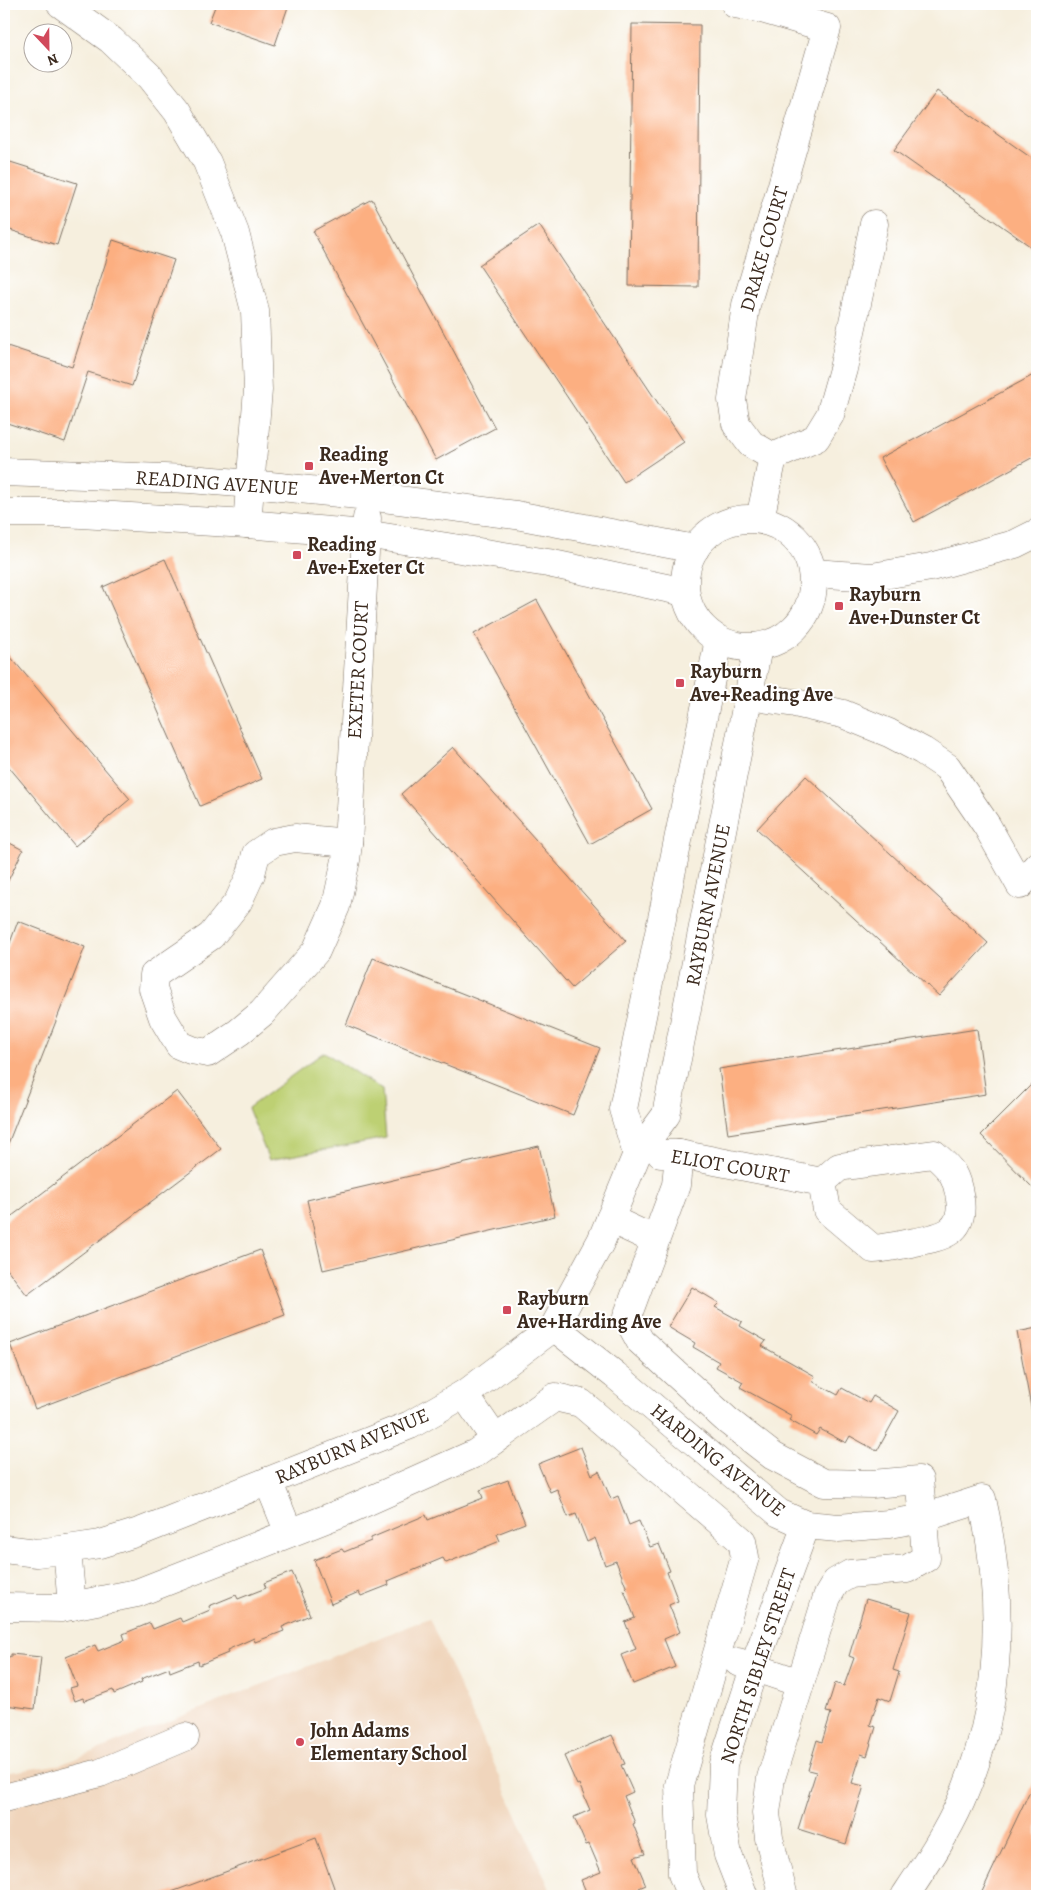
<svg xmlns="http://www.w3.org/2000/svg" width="1041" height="1900" font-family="Alegreya,serif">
	<rect width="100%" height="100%" fill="#fff"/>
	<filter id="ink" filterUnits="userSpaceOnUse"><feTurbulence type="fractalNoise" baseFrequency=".02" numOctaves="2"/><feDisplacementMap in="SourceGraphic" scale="10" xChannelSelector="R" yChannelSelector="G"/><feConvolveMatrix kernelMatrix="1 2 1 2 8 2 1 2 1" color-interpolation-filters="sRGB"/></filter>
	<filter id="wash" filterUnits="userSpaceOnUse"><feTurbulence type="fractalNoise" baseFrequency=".0096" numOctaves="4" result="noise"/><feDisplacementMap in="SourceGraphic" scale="20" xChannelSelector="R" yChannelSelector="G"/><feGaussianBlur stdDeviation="1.12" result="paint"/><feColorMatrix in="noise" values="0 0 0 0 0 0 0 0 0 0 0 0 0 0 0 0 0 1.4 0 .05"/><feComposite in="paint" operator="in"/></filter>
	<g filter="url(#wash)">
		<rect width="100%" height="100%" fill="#f6efde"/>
		<path fill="#f0d5bc" d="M429 1618 553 1896H4V1773L62 1764Z"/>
		<path fill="#bdd073" stroke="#7c7d48" d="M324 1052 382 1090 386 1138 269 1160 248 1108Z"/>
		<g id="blocks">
			<g fill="#fcaf81">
				<path d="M216 4H289L275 45 209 22Z"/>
				<path d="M632 24 700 25 698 287 629 286Z"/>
				<path d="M937 91 1037 162V251L894 150Z"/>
				<path d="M4 160 77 183 57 245 4 228Z"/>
				<path d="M372 199 495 428 436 460 313 231Z"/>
				<path d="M539 225 684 442 624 482 479 265Z"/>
				<path d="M113 240 174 260 132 386 88 372 65 442 4 422V345L72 367Z"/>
				<path d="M1037 373V455L914 522 880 458Z"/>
				<path d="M165 559 262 779 200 806 103 587Z"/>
				<path d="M537 600 652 809 590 844 474 634Z"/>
				<path d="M4 649 130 799 75 846 4 761Z"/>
				<path d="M453 747 626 941 572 988 401 794Z"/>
				<path d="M806 776 988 943 939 996 757 829Z"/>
				<path d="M4 840 23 850 4 889Z"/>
				<path d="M18 921 85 947 4 1154V959Z"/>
				<path d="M373 958 600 1048 573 1115 346 1025Z"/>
				<path d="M977 1029 986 1094 728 1134 719 1069Z"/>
				<path d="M1037 1079V1184L1033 1188 981 1135Z"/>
				<path d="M177 1091 221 1149 27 1295 4 1265V1222Z"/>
				<path d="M539 1146 555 1216 323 1270 307 1200Z"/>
				<path d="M260 1250 285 1315 35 1409 10 1344Z"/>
				<path d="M692 1287 719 1303 715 1307 742 1322 740 1326 766 1341 762 1346 815 1376 812 1381 838 1395 842 1388 869 1403 873 1396 899 1411 877 1451 850 1436 846 1443 820 1429 816 1435 789 1420 792 1416 740 1387 743 1382 716 1367 719 1362 693 1347 695 1343 668 1327Z"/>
				<path d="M1037 1328V1434H1036L1017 1332Z"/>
				<path d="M581 1447 592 1475 599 1471 611 1499 618 1496 629 1525 639 1521 650 1547 659 1544 670 1571 667 1572 678 1601 669 1605 680 1632 664 1639 675 1667 633 1684 621 1655 636 1649 625 1622 635 1618 624 1590 627 1589 616 1561 605 1565 595 1538 587 1542 576 1514 568 1517 557 1489 550 1492 538 1464Z"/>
				<path d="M508 1480 525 1523 497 1534 500 1541 446 1563 443 1558 388 1581 389 1585 361 1596 359 1592 331 1604 314 1560 342 1549 344 1552 371 1541V1538L426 1515 428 1520 483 1498 480 1490Z"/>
				<path d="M292 1572 310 1615 282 1627 284 1631 255 1642 254 1638 227 1650 228 1653 199 1665 198 1661 170 1672 169 1668 141 1679 142 1682 114 1694 113 1690 84 1701 83 1698 75 1701 70 1688 77 1686 66 1657 95 1645 98 1651 125 1640 123 1634 150 1623 153 1629 180 1618 182 1622 210 1610 209 1606 236 1595 238 1599 266 1588 264 1583Z"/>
				<path d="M866 1599 911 1612 893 1670 899 1672 890 1701 879 1697 870 1725 876 1727 867 1756 861 1754 852 1783 864 1786 846 1844 798 1829 816 1772 808 1770 817 1740 822 1742 831 1713 826 1712 835 1683 844 1686 854 1658 849 1656Z"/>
				<path d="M11 1654 41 1657 35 1709 5 1705 4 1656 11 1657Z"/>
				<path d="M612 1735 625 1764 621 1765 633 1792 624 1796 635 1823 633 1824 645 1854 634 1857 646 1885 639 1888 642 1896H588L581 1880 601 1872 589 1844 586 1845 574 1817 590 1810 579 1784 577 1785 564 1756Z"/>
				<path d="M1037 1776V1896H980L997 1860Z"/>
				<path d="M316 1838 337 1896H161Z"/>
			</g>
		</g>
	</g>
	<g filter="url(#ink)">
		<use href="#blocks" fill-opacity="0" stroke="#7c6f61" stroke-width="1"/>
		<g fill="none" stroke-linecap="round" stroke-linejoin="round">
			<defs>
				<g id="minor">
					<path d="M61 4 111 40 150 77 177 111 207 162 235 233 255 311 258 390 247 524"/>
					<path d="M735 4 762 9 827 28 780 192 746 305 732 400 736 424 751 444 773 457"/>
					<path d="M4 472 190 479 251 484 368 496 516 515 695 549"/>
					<path d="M4 513H64L247 524 365 534 548 563 685 592"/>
					<circle cx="749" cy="583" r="64"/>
					<path d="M760 519 773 457 816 438 830 415 843 369 874 224"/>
					<path d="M813 573 872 577 931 567 1015 544 1037 533"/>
					<path d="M749 696 795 703 843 714 889 733 923 751 947 767 987 826 1020 885 1037 866"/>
					<path d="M295 838 348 843 346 860 336 906 316 951 262 1013 239 1032 208 1053 191 1050 179 1045 163 1018 153 989 154 975 211 936 238 902 251 874 256 854 274 842Z"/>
					<path d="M348 843 367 518"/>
					<path d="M637 1154 623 1109 719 640"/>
					<path d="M661 1154H679L822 1182 839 1167 934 1154C953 1171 956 1175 960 1199 965 1233 942 1237 915 1242 901 1245 887 1248 873 1249L827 1210 822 1182"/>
					<path d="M679 1154 676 1185 627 1317 640 1341 728 1421 773 1456 824 1483 872 1484 919 1480 923 1518 926 1558 907 1569 850 1574 836 1582 827 1597 771 1778 766 1813 769 1838 783 1893 779 1896"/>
					<path d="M610 1219 655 1240"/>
					<path d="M554 1327 615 1375 779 1513 806 1525 838 1528 889 1524 923 1518 982 1499C1005 1601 1003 1704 961 1801 946 1835 925 1866 905 1896"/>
					<path d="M464 1394 495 1439"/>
					<path d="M268 1481 289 1533"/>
					<path d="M4 1549 37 1553 67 1549 100 1544 142 1531 410 1425 469 1391 554 1327 601 1241 637 1154 666 1115 758 647"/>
					<path d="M67 1549 72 1606"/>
					<path d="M4 1607 61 1608 137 1593 346 1511 476 1453 555 1397 581 1403 742 1541 745 1557 679 1785 682 1874 691 1896"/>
					<path d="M738 1662 800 1683"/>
					<path d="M4 1798 100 1773 185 1737"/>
					<path d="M744 1896 728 1855 721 1815 723 1764 759 1653 806 1525"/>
				</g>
			</defs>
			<use href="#minor" stroke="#7c6f61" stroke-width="29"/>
			<use href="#minor" stroke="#fff" stroke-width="28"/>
		</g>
	</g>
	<g fill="#d1495b" stroke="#fff" stroke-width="2">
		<rect x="304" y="461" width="10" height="10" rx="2.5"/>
		<rect x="292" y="550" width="10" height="10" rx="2.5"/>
		<rect x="834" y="601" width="10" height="10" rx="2.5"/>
		<rect x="675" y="678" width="10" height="10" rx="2.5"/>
		<rect x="502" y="1305" width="10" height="10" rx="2.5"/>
		<circle cx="300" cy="1742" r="5"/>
	</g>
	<g text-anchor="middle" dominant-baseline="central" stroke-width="4" stroke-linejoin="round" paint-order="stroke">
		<g font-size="20" fill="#3b2a1e" stroke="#fff">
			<text transform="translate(764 249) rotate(-74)">DRAKE COURT</text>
			<text transform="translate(217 483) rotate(4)">READING AVENUE</text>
			<text transform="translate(358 670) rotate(-87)">EXETER COURT</text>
			<text transform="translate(708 905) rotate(-79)">RAYBURN AVENUE</text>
			<text transform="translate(730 1166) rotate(10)">ELIOT COURT</text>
			<text transform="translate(352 1446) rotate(-23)">RAYBURN AVENUE</text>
			<text transform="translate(718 1460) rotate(39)">HARDING AVENUE</text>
			<text transform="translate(758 1666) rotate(-72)">NORTH SIBLEY STREET</text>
		</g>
		<g font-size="20" font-weight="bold" fill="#3b2a1e" stroke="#fff" text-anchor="start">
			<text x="319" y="454">Reading<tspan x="319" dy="23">Ave+Merton Ct</tspan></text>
			<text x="307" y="544">Reading<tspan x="307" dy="23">Ave+Exeter Ct</tspan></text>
			<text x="849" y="594">Rayburn<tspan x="849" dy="23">Ave+Dunster Ct</tspan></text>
			<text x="690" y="671">Rayburn<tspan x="690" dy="23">Ave+Reading Ave</tspan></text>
			<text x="517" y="1298">Rayburn<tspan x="517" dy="23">Ave+Harding Ave</tspan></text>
			<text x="310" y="1730">John Adams<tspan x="310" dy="23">Elementary School</tspan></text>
		</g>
	</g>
	<rect width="1041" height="1900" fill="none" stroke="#fff" stroke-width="20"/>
	<g transform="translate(48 48) rotate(158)"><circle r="24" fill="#ffffff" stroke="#b1aaa5"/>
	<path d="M0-4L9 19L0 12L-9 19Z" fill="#d1495b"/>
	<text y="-8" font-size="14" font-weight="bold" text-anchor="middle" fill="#3b2a1e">N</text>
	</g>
</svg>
